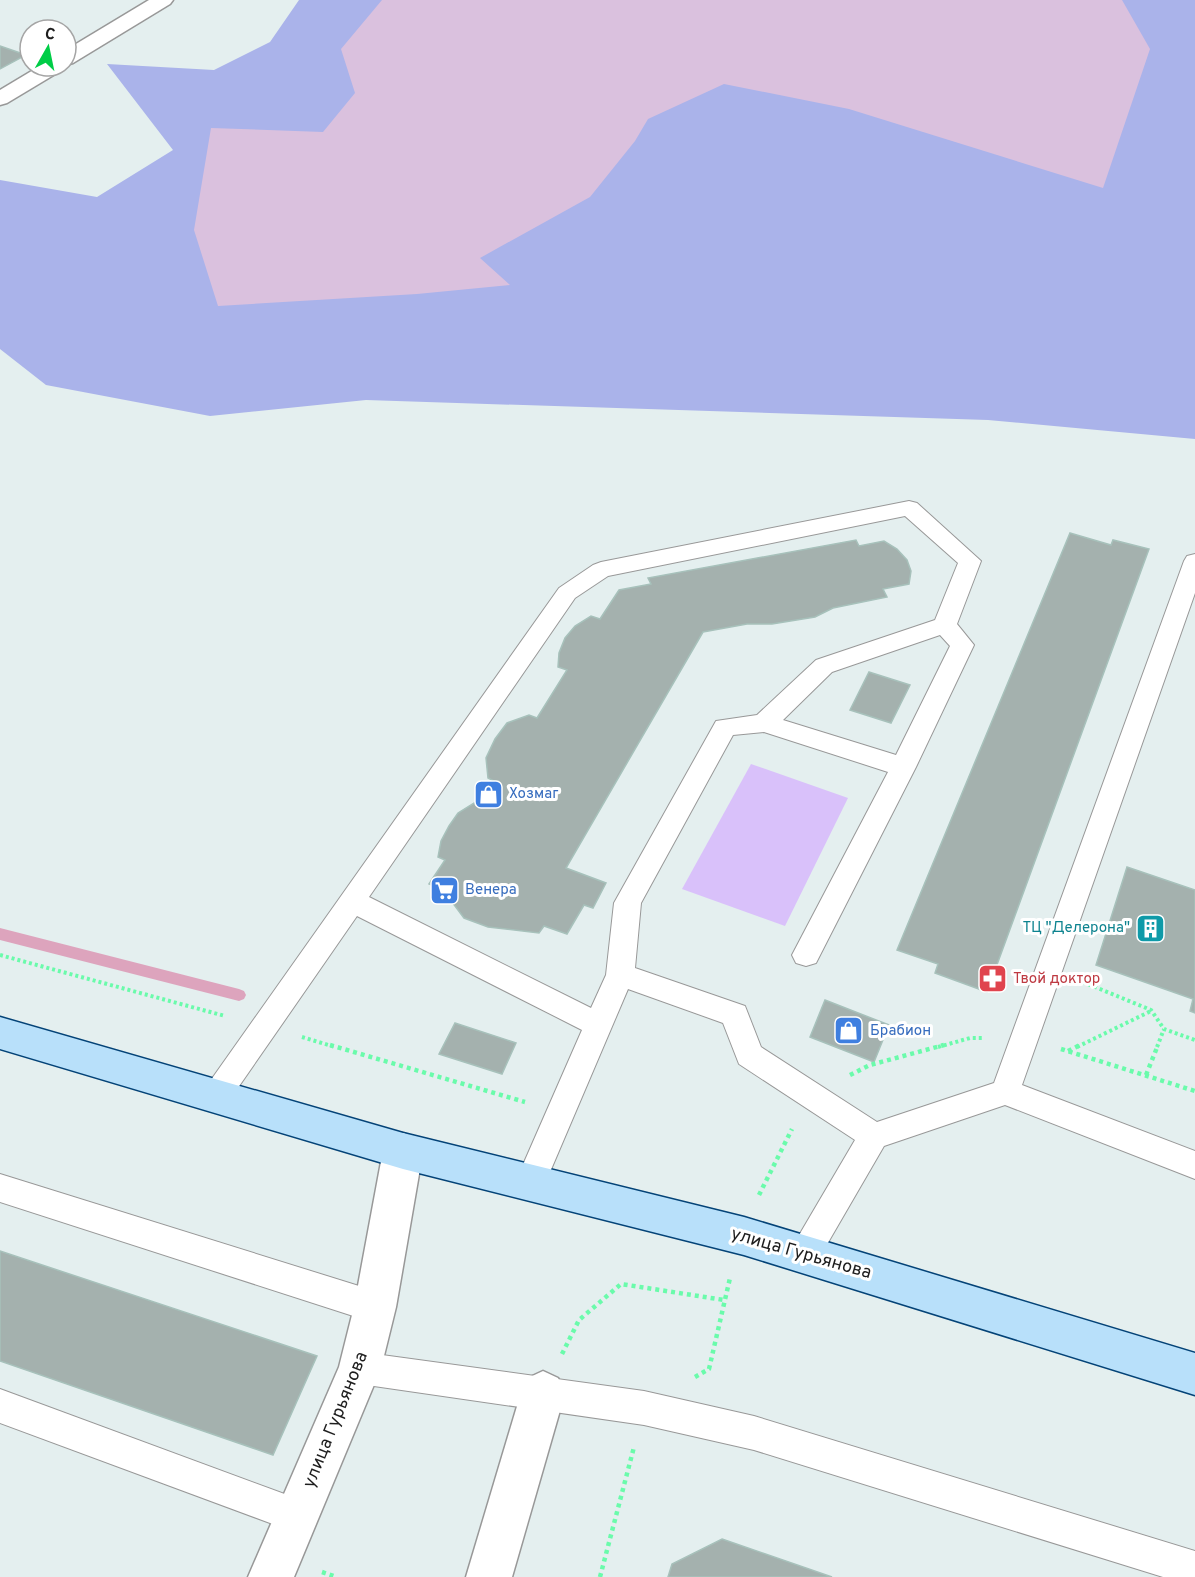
<svg xmlns="http://www.w3.org/2000/svg" width="1195" height="1577" font-family="Overpass,sans-serif">
	<rect width="100%" height="100%" fill="#e4efef"/>
	<path fill="#aab3ea" d="M299 0H1195V439L988 420 366 400 210 416 46 385 0 349V180L97 197 173 150 107 64 214 70 270 42Z"/>
	<path fill="#dac1de" d="M382 0H1122L1150 49 1103 188 849 109 724 84 648 119 635 141 590 197 480 258 510 285 417 294 218 306 194 230 211 128 323 132 355 93 341 49Z"/>
	<path fill="#d9c1fa" d="M751 764 848 798 785 926 682 889Z"/>
	<g fill="none" stroke-linecap="round" stroke-linejoin="round">
		<path fill="#dda4bd" fill-rule="evenodd" d="M0 928 239 989 244 991 246 995 244 999 239 1001 0 940Z"/>
	</g>
	<g fill="#a4b1ae" stroke="#a7c1bb" stroke-width="1.5">
		<path d="M0 46 26 55 0 69Z"/>
		<path d="M1070 533 1111 545 1113 540 1149 549 987 992 935 973 938 964 897 950Z"/>
		<path d="M856 540 859 546 884 541 897 549 907 560 911 571 909 584 883 589 887 597 833 608 815 617 772 624H747L703 632 566 868 606 883 593 908 584 905 567 934 544 926 539 933 488 927 464 918 452 902 457 895 429 884 445 860 438 857 441 841 449 826 458 813 474 803 480 805 496 782 488 778 486 758 495 739 507 723 529 715 537 718 567 670 558 667 559 653 565 638 575 626 591 616 600 619 619 590 651 584 648 578Z"/>
		<path d="M869 672 910 685 891 723 850 710Z"/>
		<path d="M1127 867 1195 890V1013L1190 1011 1193 999 1096 965Z"/>
		<path d="M825 1000 889 1025 874 1062 810 1037Z"/>
		<path d="M455 1023 516 1043 502 1074 439 1054Z"/>
		<path d="M0 1251 317 1356 273 1455 0 1361Z"/>
		<path d="M722 1539 832 1577H668L672 1564Z"/>
	</g>
	<g fill="none" stroke-linecap="round" stroke-linejoin="round">
		<defs>
			<g id="lane">
				<path d="M909 501 917 503 981 561 957 624 974 645 916 767 816 963 806 966 796 963 792 955 888 772 764 732 733 735 641 903 635 968 745 1006 761 1047 877 1122 994 1083 1184 561 1187 556 1195 554V593L1022 1085 1195 1151V1179L1005 1105 884 1146 815 1265 804 1269 793 1265 788 1254 855 1140 739 1064 723 1023 628 989 541 1193 530 1197 519 1193 515 1183 582 1030 357 916 226 1105 216 1109 206 1105 201 1096 206 1087 559 588 593 565 601 562ZM905 516 958 563 935 620 816 660 757 715 716 721 614 903 606 975 591 1008 369 897 575 598 608 576ZM940 635 950 646 896 755 783 720 832 672Z"/>
				<path d="M0 1174 375 1291 386 1296 391 1307 386 1318 375 1323 0 1202Z"/>
				<path d="M360 1352 644 1391 754 1416 1195 1551V1577H1163L754 1450 644 1425 360 1384 348 1380 343 1368 348 1356Z"/>
				<path d="M0 1389 309 1503 315 1515 309 1527 297 1533 0 1423Z"/>
			</g>
			<g id="street">
				<path d="M149 0H173L170 4 73 63 66 65V50Z"/>
				<path d="M40 66H65L62 70 7 103 0 105V90Z"/>
				<path d="M403 1133 417 1139 423 1151 396 1307 381 1368 294 1577H248L339 1367 354 1307 383 1151 389 1139Z"/>
				<path d="M543 1371 558 1378 565 1393 512 1577H466L521 1393 528 1378Z"/>
			</g>
			<path id="secondary" d="M0 1017 403 1133 744 1217 1195 1353V1395L744 1255 403 1169 0 1049Z"/>
		</defs>
		<use href="#lane" stroke="#989898" stroke-width="2"/>
		<use href="#street" stroke="#989898" stroke-width="3"/>
		<use href="#secondary" stroke="#044377" stroke-width="3"/>
		<g stroke="#6afbab" stroke-width="4" stroke-dasharray="3 3" stroke-linecap="butt">
			<path d="M0 955 225 1016"/>
			<path d="M1083 982 1151 1010 1164 1029 1195 1040"/>
			<path d="M302 1037 335 1047"/>
			<path d="M938 1047 970 1038H983"/>
			<path d="M1077 1047 1151 1011"/>
			<path d="M1157 1047 1164 1029"/>
		</g>
		<g stroke="#6afbab" stroke-width="4.5" stroke-dasharray="4 4" stroke-linecap="butt">
			<path d="M330 1045 525 1102"/>
			<path d="M1061 1049 1195 1091"/>
			<path d="M1068 1051 1080 1045"/>
			<path d="M850 1075 870 1065 944 1045"/>
			<path d="M1146 1075 1158 1045"/>
			<path d="M759 1195 792 1129"/>
			<path d="M562 1354 579 1320 621 1284 724 1300"/>
			<path d="M695 1377 709 1369 730 1278"/>
			<path d="M322 1572 337 1577"/>
			<path d="M600 1577 634 1447"/>
		</g>
		<use href="#lane" fill="#fff" fill-rule="evenodd"/>
		<use href="#street" fill="#fff" fill-rule="evenodd"/>
		<use href="#secondary" fill="#b8e0fa" fill-rule="evenodd"/>
	</g>
	<defs>
		<symbol id="shop-square" viewBox="-11 -11 22 22"><rect x="-9" y="-9" width="18" height="18" rx="4" fill="#3f7fe0" stroke="#fff"/><path d="M-5-2.5h2.3a2.7 3.5 0 0 1 5.4 0H5L5.5 6h-11ZM-1.5-2.5h3a1.5 2.3 0 0 0-3 0Z" fill="#fff"/></symbol>
		<symbol id="supermarket-square" viewBox="-11 -11 22 22"><rect x="-9" y="-9" width="18" height="18" rx="4" fill="#3f7fe0" stroke="#fff"/><path d="M-6-5.5h2.5l.6 2H6L4.5 2H-2.5L-4.4-4H-6ZM-1.5 3.2a1.3 1.3 0 1 0 .1 0ZM3 3.2a1.3 1.3 0 1 0 .1 0Z" fill="#fff"/></symbol>
		<symbol id="building-square" viewBox="-11 -11 22 22"><rect x="-9" y="-9" width="18" height="18" rx="4" fill="#0f9aa8" stroke="#fff"/><path d="M-4-6H4V6H1V3H-1V6H-4ZM-2.5-4.3h1.7v1.8h-1.7ZM.8-4.3h1.7v1.8H.8ZM-2.5-1h1.7V.8h-1.7ZM.8-1h1.7V.8H.8Z" fill="#fff"/></symbol>
		<symbol id="pharmacy-square" viewBox="-11 -11 22 22"><rect x="-9" y="-9" width="18" height="18" rx="4" fill="#e0444e" stroke="#fff"/><path d="M-2-6h4v4h4v4h-4v4h-4v-4h-4v-4h4Z" fill="#fff"/></symbol>
	</defs>
	<g fill-rule="evenodd">
		<use href="#shop-square" x="472" y="778" width="33" height="33"/>
		<use href="#supermarket-square" x="428" y="874" width="33" height="33"/>
		<use href="#building-square" x="1134" y="912" width="33" height="33"/>
		<use href="#pharmacy-square" x="976" y="962" width="33" height="33"/>
		<use href="#shop-square" x="832" y="1014" width="33" height="33"/>
	</g>
	<g text-anchor="middle" dominant-baseline="central" stroke-width="6" stroke-linejoin="round" paint-order="stroke">
		<g font-size="15" fill="#366cbe" stroke="#fff" text-anchor="start">
			<text x="509" y="794">Хозмаг</text>
			<text x="465" y="890">Венера</text>
			<text x="870" y="1031">Брабион</text>
		</g>
		<g font-size="15" fill="#0d838f" stroke="#fff" text-anchor="end">
			<text x="1130" y="928">ТЦ "Делерона"</text>
		</g>
		<g font-size="15" fill="#be3a42" stroke="#fff" text-anchor="start">
			<text x="1013" y="979">Твой доктор</text>
		</g>
		<g font-size="18" fill="#1e1e1e" stroke="#fff">
			<text transform="translate(801 1254) rotate(16)">улица Гурьянова</text>
			<text transform="translate(336 1420) rotate(-68)">улица Гурьянова</text>
		</g>
	</g>
	<g transform="translate(48 48) rotate(9)"><circle r="28" fill="#ffffff" stroke="#a5a5a5" stroke-width="1.5"/>
	<path d="M0-4.5L10 22L0 15L-10 22Z" fill="#00cd47"/>
	<text y="-9" font-size="16" font-weight="bold" text-anchor="middle" fill="#1e1e1e">С</text>
	</g>
</svg>
